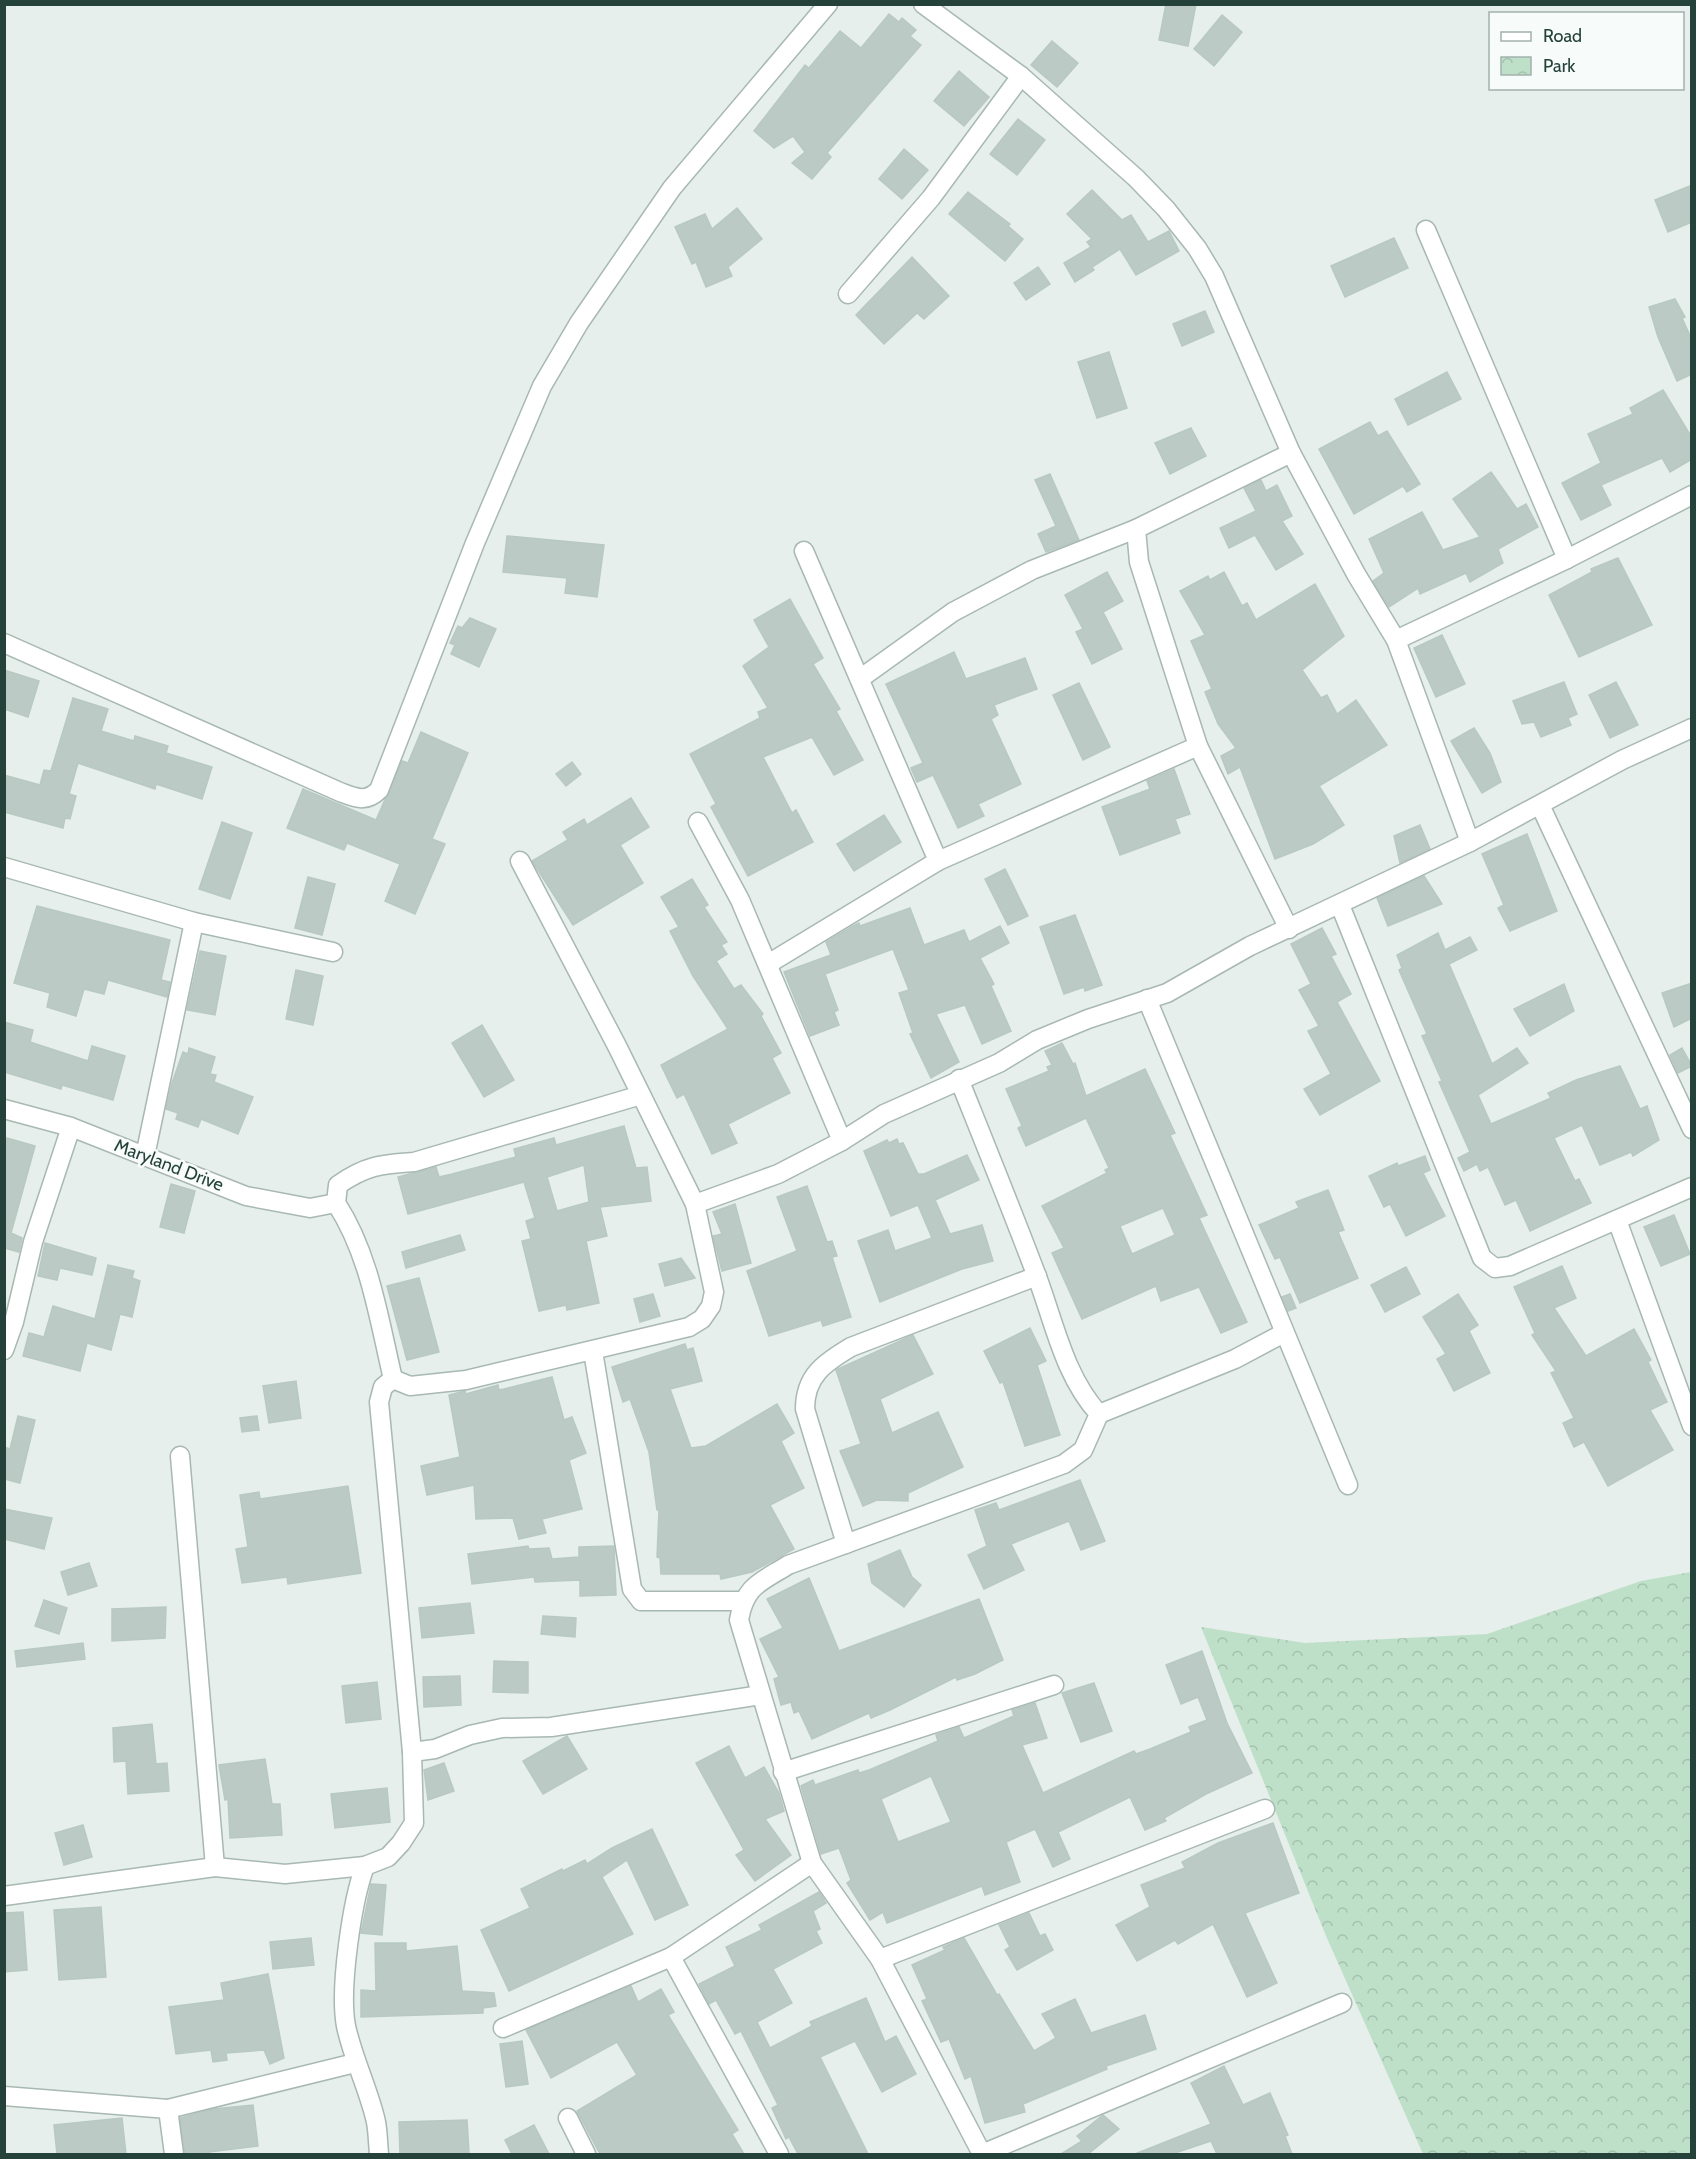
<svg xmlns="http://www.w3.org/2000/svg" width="1696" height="2159" font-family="Cabin,sans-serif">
	<defs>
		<pattern id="park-crowns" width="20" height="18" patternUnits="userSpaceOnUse" patternTransform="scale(1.5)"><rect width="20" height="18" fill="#bfe0c8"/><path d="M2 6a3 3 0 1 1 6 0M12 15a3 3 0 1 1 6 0" fill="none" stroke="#a4c1ad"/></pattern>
	</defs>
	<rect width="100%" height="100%" fill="#e6efeb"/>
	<path fill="url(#park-crowns)" d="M1691 1572V2154H1423L1326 1936 1201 1627 1305 1643 1487 1634 1641 1581Z"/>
	<g fill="#bbcac4" stroke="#b8c9c2" stroke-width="1.5" fill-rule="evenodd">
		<path d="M1166 4H1196L1188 46 1159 40Z"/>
		<path d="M889 14 899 22 902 18 916 30 910 36 921 45 827 153 831 157 812 179 792 163 805 152 793 136 774 148 754 131 805 65 809 68 840 31 861 48Z"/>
		<path d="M1222 15 1242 32 1214 66 1194 49Z"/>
		<path d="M1052 41 1078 63 1057 87 1031 65Z"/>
		<path d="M959 71 989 97 964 126 934 101Z"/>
		<path d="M1018 119 1045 140 1017 175 990 154Z"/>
		<path d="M904 149 928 170 902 199 879 179Z"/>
		<path d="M1692 185V222L1668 232 1655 200Z"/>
		<path d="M1092 190 1122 220 1131 215 1148 242 1169 231 1179 251 1136 275 1120 249 1092 267 1094 270 1075 282 1064 263 1091 247 1087 242 1092 239 1067 214Z"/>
		<path d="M968 192 1010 224 1008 226 1023 239 1005 261 949 214Z"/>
		<path d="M737 208 762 239 728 267 732 276 706 287 696 262 692 264 675 227 705 214 712 229Z"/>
		<path d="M1394 238 1408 268 1345 297 1331 266Z"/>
		<path d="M912 257 949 296 924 319 917 313 884 344 856 315Z"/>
		<path d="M1038 267 1050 284 1026 300 1014 283Z"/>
		<path d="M1675 299 1685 317 1682 318 1692 340V374L1677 381 1658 337 1649 307Z"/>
		<path d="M1205 311 1214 332 1182 346 1173 324Z"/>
		<path d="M1109 352 1127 408 1097 418 1078 362Z"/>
		<path d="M1447 372 1461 399 1408 425 1395 399Z"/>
		<path d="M1663 390 1692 438V459L1670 472 1662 458 1601 485 1611 505 1581 520 1562 483 1601 463 1588 434 1633 414 1630 408Z"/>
		<path d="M1370 422 1378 436 1387 431 1420 484 1407 492 1403 486 1354 514 1319 449Z"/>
		<path d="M1191 428 1206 456 1170 474 1155 443Z"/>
		<path d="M1491 472 1517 509 1526 504 1538 527 1498 549 1503 563 1470 582 1466 573 1420 594 1418 588 1389 607 1373 581 1384 573 1369 539 1422 512 1443 550 1480 537 1453 499Z"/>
		<path d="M1050 474 1079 540 1046 552 1038 534 1056 526 1035 480Z"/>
		<path d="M1261 480 1266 491 1277 485 1292 516 1282 521 1303 554 1276 570 1255 535 1229 548 1220 528 1256 511 1244 488Z"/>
		<path d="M507 536 604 545 597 597 565 593 567 578 503 572Z"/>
		<path d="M1618 558 1652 625 1579 657 1549 595 1592 572 1591 569Z"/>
		<path d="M1107 572 1123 601 1103 612 1122 649 1092 664 1076 632 1083 629 1065 595Z"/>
		<path d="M1224 572 1242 606 1247 603 1256 620 1315 584 1344 636 1302 670 1321 698 1327 695 1337 714 1356 700 1387 745 1319 786 1344 825 1313 844 1275 859 1240 767 1228 774 1221 756 1236 748 1218 724 1205 692 1212 689 1191 641 1205 635 1180 591 1208 576 1210 580Z"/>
		<path d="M790 599 823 658 813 664 840 709 836 711 863 760 834 775 812 737 763 757 792 813 796 810 813 842 748 876 711 807 716 804 690 754 760 718 758 712 768 708 743 666 769 647 754 620Z"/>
		<path d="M470 618 496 629 479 667 451 654 455 645 450 643 458 626 462 628Z"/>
		<path d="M1442 635 1465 684 1436 697 1414 648Z"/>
		<path d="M954 652 966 679 1025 658 1037 689 994 705 998 715 991 719 1021 784 978 804 984 816 958 828 933 775 917 782 911 768 923 763 886 684Z"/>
		<path d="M4 670 39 681 28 717 4 709Z"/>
		<path d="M1564 682 1577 714 1568 718 1571 725 1541 737 1534 722 1522 724 1513 701Z"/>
		<path d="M1616 682 1638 725 1610 738 1589 695Z"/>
		<path d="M1079 683 1110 747 1083 760 1053 695Z"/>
		<path d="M73 698 108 709 101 731 134 741 135 736 168 746 166 753 212 767 202 799 156 784 155 789 78 763 69 794 76 796 70 819 65 818 63 828 4 812V775L40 785 44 770 51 771Z"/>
		<path d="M1474 728 1490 753 1501 782 1482 793 1451 741Z"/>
		<path d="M421 732 468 753 432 839 445 844 415 914 385 901 400 864 347 843 344 850 287 828 303 789 376 820 402 761 408 763Z"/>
		<path d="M572 762 581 774 566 786 556 774Z"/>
		<path d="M1174 769 1190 814 1175 819 1180 833 1120 855 1102 807 1150 789 1147 781Z"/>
		<path d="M631 798 649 827 620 845 643 883 573 925 532 861 568 840 563 832 584 819 587 825Z"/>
		<path d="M884 815 901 842 854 871 837 844Z"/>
		<path d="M222 822 252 833 230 899 199 889Z"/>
		<path d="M1420 825 1430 849 1400 863 1394 836Z"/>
		<path d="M1527 834 1557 911 1510 931 1498 908 1504 905 1482 854Z"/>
		<path d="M1005 869 1028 916 1008 925 985 879Z"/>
		<path d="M1424 876 1442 904 1388 926 1377 898Z"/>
		<path d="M308 877 335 884 322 935 295 928Z"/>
		<path d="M692 879 708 905 704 907 727 942 721 945 727 954 716 961 734 989 741 985 763 1014 761 1016 781 1053 772 1058 790 1093 728 1124 737 1143 712 1154 684 1094 677 1098 661 1065 728 1029 693 976 670 931 679 927 661 897Z"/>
		<path d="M37 906 170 940 161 980 170 982 167 997 108 980 104 994 84 989 76 1016 47 1007 50 993 14 983Z"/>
		<path d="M910 908 924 945 964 930 969 942 1000 926 1009 943 980 958 994 984 991 986 1011 1031 982 1044 965 1005 936 1014 959 1062 931 1078 910 1034 913 1033 899 993 909 990 893 949 825 974 838 1010 834 1012 839 1025 810 1036 784 972 831 955 826 942 853 926 859 923 860 926Z"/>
		<path d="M1075 915 1102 985 1085 991 1084 987 1064 994 1040 927Z"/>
		<path d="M1322 928 1336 954 1331 956 1351 994 1337 1002 1380 1081 1320 1115 1304 1089 1331 1074 1308 1031 1319 1026 1299 990 1311 984 1291 944Z"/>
		<path d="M1438 933 1445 950 1470 937 1477 950 1449 964 1492 1064 1517 1048 1528 1063 1478 1095 1491 1124 1551 1098 1548 1093 1576 1080 1620 1066 1640 1109 1647 1106 1659 1140 1633 1156 1631 1152 1600 1165 1582 1125 1554 1138 1575 1181 1579 1179 1591 1203 1530 1231 1516 1200 1505 1205 1488 1167 1480 1171 1477 1164 1464 1171 1458 1158 1470 1152 1439 1082 1442 1081 1422 1036 1427 1034 1399 970 1402 968 1397 955Z"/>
		<path d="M200 951 226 956 215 1015 187 1010Z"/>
		<path d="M296 970 323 976 313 1025 286 1019Z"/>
		<path d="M1692 983V1018L1674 1027 1662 993Z"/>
		<path d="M1564 984 1574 1011 1530 1036 1514 1009Z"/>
		<path d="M4 1022 33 1030 30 1042 88 1061 92 1046 125 1056 113 1100 62 1085 61 1089 4 1072Z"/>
		<path d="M482 1025 514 1080 484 1097 452 1043Z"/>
		<path d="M1062 1043 1073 1064 1075 1063 1086 1096 1145 1069 1175 1133 1170 1135 1207 1215 1199 1218 1247 1322 1221 1333 1199 1287 1161 1301 1156 1286 1082 1319 1052 1253 1064 1248 1042 1206 1107 1173 1105 1170 1109 1168 1086 1118 1026 1146 1018 1128 1022 1126 1006 1089 1049 1071 1047 1067 1052 1065 1045 1051ZM1163 1208 1175 1235 1132 1254 1120 1226Z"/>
		<path d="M189 1048 215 1057 210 1074 216 1075 214 1082 253 1097 238 1134 201 1119 198 1127 176 1119 178 1113 166 1109 172 1083 183 1052 188 1054Z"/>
		<path d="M1682 1048 1692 1066 1678 1073 1670 1055Z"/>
		<path d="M624 1126 636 1168 647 1167 651 1201 600 1207 607 1236 586 1241 599 1303 567 1310 566 1305 539 1311 522 1241 531 1239 526 1221 535 1218 524 1182 408 1214 398 1177 436 1167 439 1177 452 1174 516 1157 514 1149 554 1138 556 1145ZM584 1165 589 1202 557 1211 547 1177Z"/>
		<path d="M7 1138 35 1146 11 1233 22 1238 19 1252 4 1248V1147Z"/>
		<path d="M897 1139 899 1144 903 1143 918 1174H924L967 1155 979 1180 935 1200 950 1234 982 1225 993 1261 962 1269 880 1302 858 1241 888 1230 895 1251 932 1238 918 1205 891 1216 864 1151 887 1140 889 1143Z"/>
		<path d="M1425 1156 1430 1170 1423 1173 1445 1216 1406 1236 1390 1204 1384 1207 1369 1176 1397 1163 1398 1166Z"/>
		<path d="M171 1184 195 1191 184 1233 160 1227Z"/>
		<path d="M807 1186 827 1242 832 1241 837 1256 832 1257 851 1317 823 1326 821 1320 769 1336 747 1271 797 1251 777 1197Z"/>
		<path d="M1328 1190 1344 1230 1338 1232 1358 1278 1300 1303 1280 1257 1275 1259 1259 1225 1299 1208 1296 1202Z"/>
		<path d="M735 1204 751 1263 722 1271 713 1236 722 1234 713 1212Z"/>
		<path d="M1674 1215 1690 1254 1661 1266 1644 1227Z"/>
		<path d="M460 1235 465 1250 406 1268 402 1252Z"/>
		<path d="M45 1243 96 1258 92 1275 60 1268 57 1280 38 1276Z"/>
		<path d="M681 1258 695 1278 665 1286 659 1264Z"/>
		<path d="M108 1265 134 1271 132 1278 140 1281 132 1317 120 1314 111 1350 87 1343 80 1371 23 1356 29 1333 44 1337 53 1306 95 1319Z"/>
		<path d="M1562 1266 1576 1298 1554 1308 1586 1356 1634 1329 1651 1360 1648 1362 1667 1402 1650 1410 1673 1450 1608 1486 1584 1442 1574 1447 1563 1423 1574 1418 1551 1373 1556 1371 1532 1335 1535 1333 1514 1287Z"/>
		<path d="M1406 1267 1420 1294 1385 1312 1371 1285Z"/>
		<path d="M419 1278 439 1352 407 1360 387 1286Z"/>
		<path d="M653 1294 660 1316 640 1322 634 1299Z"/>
		<path d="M1290 1294 1296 1308 1288 1311 1282 1297Z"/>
		<path d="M1458 1294 1478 1325 1469 1331 1490 1373 1454 1391 1437 1359 1446 1354 1423 1317Z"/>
		<path d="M1030 1328 1046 1361 1037 1365 1060 1435 1025 1446 1003 1382 1000 1383 984 1351Z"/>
		<path d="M913 1335 933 1374 880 1399 892 1433 938 1412 963 1467 908 1493V1501L877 1500 863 1506 840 1451 861 1444 836 1370Z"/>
		<path d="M685 1344 687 1350 693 1348 702 1381 670 1389 691 1448 706 1446 777 1404 794 1433 781 1441 804 1488 770 1505 794 1549 752 1572 721 1579 720 1574H661L660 1558 657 1557 659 1510H657L649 1452 630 1399 623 1402 612 1367Z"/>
		<path d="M552 1377 564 1420 572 1417 586 1453 569 1460 582 1509 542 1519 546 1533 519 1539 513 1518 476 1519 474 1485 427 1495 421 1466 460 1457 449 1395 465 1391 466 1394 498 1385 499 1390 504 1389Z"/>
		<path d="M296 1381 301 1418 269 1423 263 1386Z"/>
		<path d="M18 1416 35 1420 20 1483 4 1479V1447L10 1449Z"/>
		<path d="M257 1416 259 1430 242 1432 240 1418Z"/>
		<path d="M1080 1480 1105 1541 1081 1550 1069 1521 1011 1544 1024 1570 984 1589 968 1555 987 1546 975 1510 996 1503 999 1510Z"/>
		<path d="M348 1486 361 1573 288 1584 287 1577 242 1583 236 1549 248 1547 240 1495 259 1492 260 1499Z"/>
		<path d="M4 1509 52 1518 44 1549 4 1539Z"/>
		<path d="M528 1546 529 1549 549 1548 552 1559 579 1557V1547L614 1546 616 1595 580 1596V1580L535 1582 534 1577 472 1584 468 1554Z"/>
		<path d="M900 1550 912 1577 921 1585 904 1607 872 1583 868 1564Z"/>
		<path d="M89 1563 97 1586 68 1595 61 1572Z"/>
		<path d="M809 1578 839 1651 979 1599 1003 1660 975 1674 957 1680 956 1677 890 1710 871 1718 869 1713 812 1739 799 1711 794 1713 791 1702 781 1705 774 1679 779 1677 760 1639 783 1628 767 1599Z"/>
		<path d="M44 1600 67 1608 59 1634 35 1626Z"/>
		<path d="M470 1603 474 1633 422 1638 419 1608Z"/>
		<path d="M166 1607 165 1638 112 1641V1609Z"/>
		<path d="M543 1616 576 1618 575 1637 541 1634Z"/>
		<path d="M83 1643 85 1659 17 1667 15 1651Z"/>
		<path d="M1202 1651 1227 1723 1252 1773 1206 1794 1164 1818 1166 1821 1145 1830 1130 1797 1058 1832 1070 1859 1053 1867 1035 1829 1006 1842 1020 1882 985 1895 982 1886 887 1923 883 1912 870 1920 847 1883 851 1880 839 1848 821 1854 801 1786 813 1780 815 1785 858 1770 859 1773 869 1770 938 1741 936 1735 959 1727 964 1738 1014 1716 1012 1710 1035 1703 1047 1738 1022 1745 1043 1793 1134 1751 1136 1754 1150 1749 1191 1732 1189 1727 1207 1720 1198 1697 1181 1704 1166 1665ZM931 1776 951 1822 898 1842 881 1799Z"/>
		<path d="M494 1661 528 1662V1693L493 1692Z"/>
		<path d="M460 1676 461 1705 424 1707 423 1677Z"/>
		<path d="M377 1682 381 1719 346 1723 342 1686Z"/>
		<path d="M1094 1683 1112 1731 1081 1742 1062 1693Z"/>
		<path d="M152 1724 156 1764 167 1763 169 1791 128 1794 126 1761 114 1762 113 1728Z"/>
		<path d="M567 1736 587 1769 543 1794 523 1761Z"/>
		<path d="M729 1746 745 1778 764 1767 779 1793 784 1811 765 1819 791 1855 755 1881 736 1855 744 1850 696 1763Z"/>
		<path d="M265 1759 272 1804H280L282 1835 230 1838 228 1799 225 1800 219 1765Z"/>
		<path d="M444 1763 454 1791 428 1800 424 1770Z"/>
		<path d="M387 1788 390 1822 335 1828 331 1794Z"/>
		<path d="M1273 1823 1299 1893 1245 1913 1277 1983 1247 1997 1213 1924 1178 1944 1175 1940 1137 1961 1116 1925 1150 1907 1141 1885 1185 1868 1182 1862 1218 1843Z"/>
		<path d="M83 1825 92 1857 64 1865 55 1833Z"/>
		<path d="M652 1829 688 1905 655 1920 627 1860 602 1877 633 1934 509 1991 481 1930 530 1908 521 1889 562 1869 563 1871 585 1860 587 1864 612 1848Z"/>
		<path d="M371 1884 386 1885 382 1935 361 1933Z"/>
		<path d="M819 1892 826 1903 813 1911 820 1929 816 1931 822 1943 773 1969 792 2003 757 2022 770 2048 812 2026 810 2022 866 1998 885 2042 896 2036 916 2074 882 2092 855 2041 820 2057 868 2154H798L789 2137 786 2139 772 2108 778 2105 741 2031 735 2034 716 2000 709 2004 699 1984 735 1966 726 1947 762 1930 759 1925Z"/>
		<path d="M101 1907 106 1977 59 1980 54 1910Z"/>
		<path d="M23 1912 27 1970 4 1972V1913Z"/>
		<path d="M1029 1913 1040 1936 1045 1934 1053 1950 1017 1970 1005 1950 1010 1947 999 1925Z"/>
		<path d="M311 1938 314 1965 273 1969 270 1942Z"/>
		<path d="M964 1938 997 1995 999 1994 1034 2051 1056 2038 1042 2014 1075 1999 1091 2033 1145 2015 1156 2049 1106 2066 1107 2069 1023 2104 1025 2112 985 2123 971 2076 965 2079 949 2039 941 2042 922 2001 927 1999 912 1965 945 1950 943 1947Z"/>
		<path d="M375 1943H406V1951L457 1946 462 1991 494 1993 496 2006 483 2008V2013L361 2017V1990L376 1991Z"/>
		<path d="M268 1974 284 2058 270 2064 264 2050 226 2053 227 2060 213 2062 211 2050 176 2054 169 2007 224 2000 221 1983Z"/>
		<path d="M631 1986 638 2002 661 1989 674 2012 668 2015 738 2130 732 2134 744 2154H600L577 2111 637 2075 617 2042 551 2078 526 2030Z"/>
		<path d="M522 2041 528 2084 506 2087 500 2044Z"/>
		<path d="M1224 2066 1243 2105 1270 2093 1288 2135 1285 2136 1292 2154H1217L1211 2141 1172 2154H1135L1211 2124 1191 2083Z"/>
		<path d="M253 2105 258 2146 209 2152V2154H185L180 2118 213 2109Z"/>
		<path d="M1103 2115 1119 2129 1088 2154H1061L1082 2141 1077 2136Z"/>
		<path d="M122 2118 126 2154H57L54 2125Z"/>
		<path d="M467 2120 469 2153 400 2154 399 2122Z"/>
		<path d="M534 2125 549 2154H512L505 2140Z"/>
	</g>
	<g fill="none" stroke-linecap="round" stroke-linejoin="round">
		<defs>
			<g id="street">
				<path d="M923 4 1021 76 1136 178 1166 209 1197 248 1214 276 1291 453 1356 574 1396 640 1470 842"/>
				<path d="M1426 230 1567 559"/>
				<path d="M848 294 931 198 1021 76"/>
				<path d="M804 551 938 861"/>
				<path d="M1396 640 1567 559 1692 495"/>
				<path d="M4 643 340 792C356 798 366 803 379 790L475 543 542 386 579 323 672 188 828 4"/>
				<path d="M861 678 953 612 1032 570 1136 529"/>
				<path d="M1540 805 1692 1129"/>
				<path d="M698 822 740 900 842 1141"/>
				<path d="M4 867 194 922 333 952"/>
				<path d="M1340 905 1482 1258 1495 1268 1510 1266 1692 1187"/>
				<path d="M1289 929 1198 746 1139 562 1136 529 1291 453"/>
				<path d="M768 964 938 861 1198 746"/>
				<path d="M1147 999 1348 1485"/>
				<path d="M959 1079C985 1144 1011 1208 1036 1274 1054 1321 1064 1376 1099 1414L1083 1450 1064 1464 788 1565C761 1582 745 1585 739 1620L812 1863 880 1959 982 2154 1342 2003"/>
				<path d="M4 1109 71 1127 246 1196 310 1208 336 1203"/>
				<path d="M145 1156 194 922"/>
				<path d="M695 1204 778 1174 842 1141 884 1114 999 1063 1037 1040 1088 1019 1167 993 1250 946 1470 842 1622 760 1692 728"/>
				<path d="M1617 1220 1692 1426"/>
				<path d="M4 1350 14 1322 33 1242 71 1127"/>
				<path d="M593 1351 632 1589 641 1601H742"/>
				<path d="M393 1379 410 1386 466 1380 689 1327 702 1319 711 1306 714 1292 695 1204 617 1046 520 861"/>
				<path d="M393 1379C379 1320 370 1255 336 1203L338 1185C365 1166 381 1164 414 1162L641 1095"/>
				<path d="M1099 1414 1235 1359 1284 1333"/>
				<path d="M180 1456 215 1867 285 1874 365 1866"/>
				<path d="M846 1544 805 1409C805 1376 824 1363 851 1347L1037 1276"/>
				<path d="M412 1752 435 1749 470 1735 502 1728 551 1727 761 1695"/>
				<path d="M783 1772 1054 1685"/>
				<path d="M4 1896 215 1867"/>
				<path d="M671 1957 779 2154"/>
				<path d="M880 1959 1265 1809"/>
				<path d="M503 2028 671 1957 812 1863"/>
				<path d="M4 2096 168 2109 174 2154"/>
				<path d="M168 2109 355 2063"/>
				<path d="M568 2118 586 2154"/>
				<path d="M379 2154C378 2144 378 2133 376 2122 369 2090 353 2059 346 2026 339 1989 352 1901 365 1866L388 1857 401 1843 414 1823 412 1752 379 1402 383 1387 393 1379"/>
			</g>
		</defs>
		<use href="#street" stroke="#a8b8b2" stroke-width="21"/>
		<use href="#street" stroke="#fff" stroke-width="18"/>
	</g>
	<g text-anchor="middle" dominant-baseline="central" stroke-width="5" stroke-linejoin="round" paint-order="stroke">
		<g font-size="18" fill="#24423a" stroke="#f7fbf9">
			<text transform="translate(169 1165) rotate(21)">Maryland Drive</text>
		</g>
	</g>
	<rect width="1696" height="2159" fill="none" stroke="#24423a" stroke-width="12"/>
	<rect x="1489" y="12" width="195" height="78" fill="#f7fbf9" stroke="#a3b1ad" stroke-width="1.5"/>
	<rect x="1501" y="32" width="30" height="9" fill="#ffffff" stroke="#a3b1ad" stroke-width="1.5"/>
	<text x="1543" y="42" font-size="18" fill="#24423a">Road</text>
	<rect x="1501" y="57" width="30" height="18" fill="url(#park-crowns)" stroke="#a3b1ad" stroke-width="1.5"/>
	<text x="1543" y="72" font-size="18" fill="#24423a">Park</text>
</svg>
